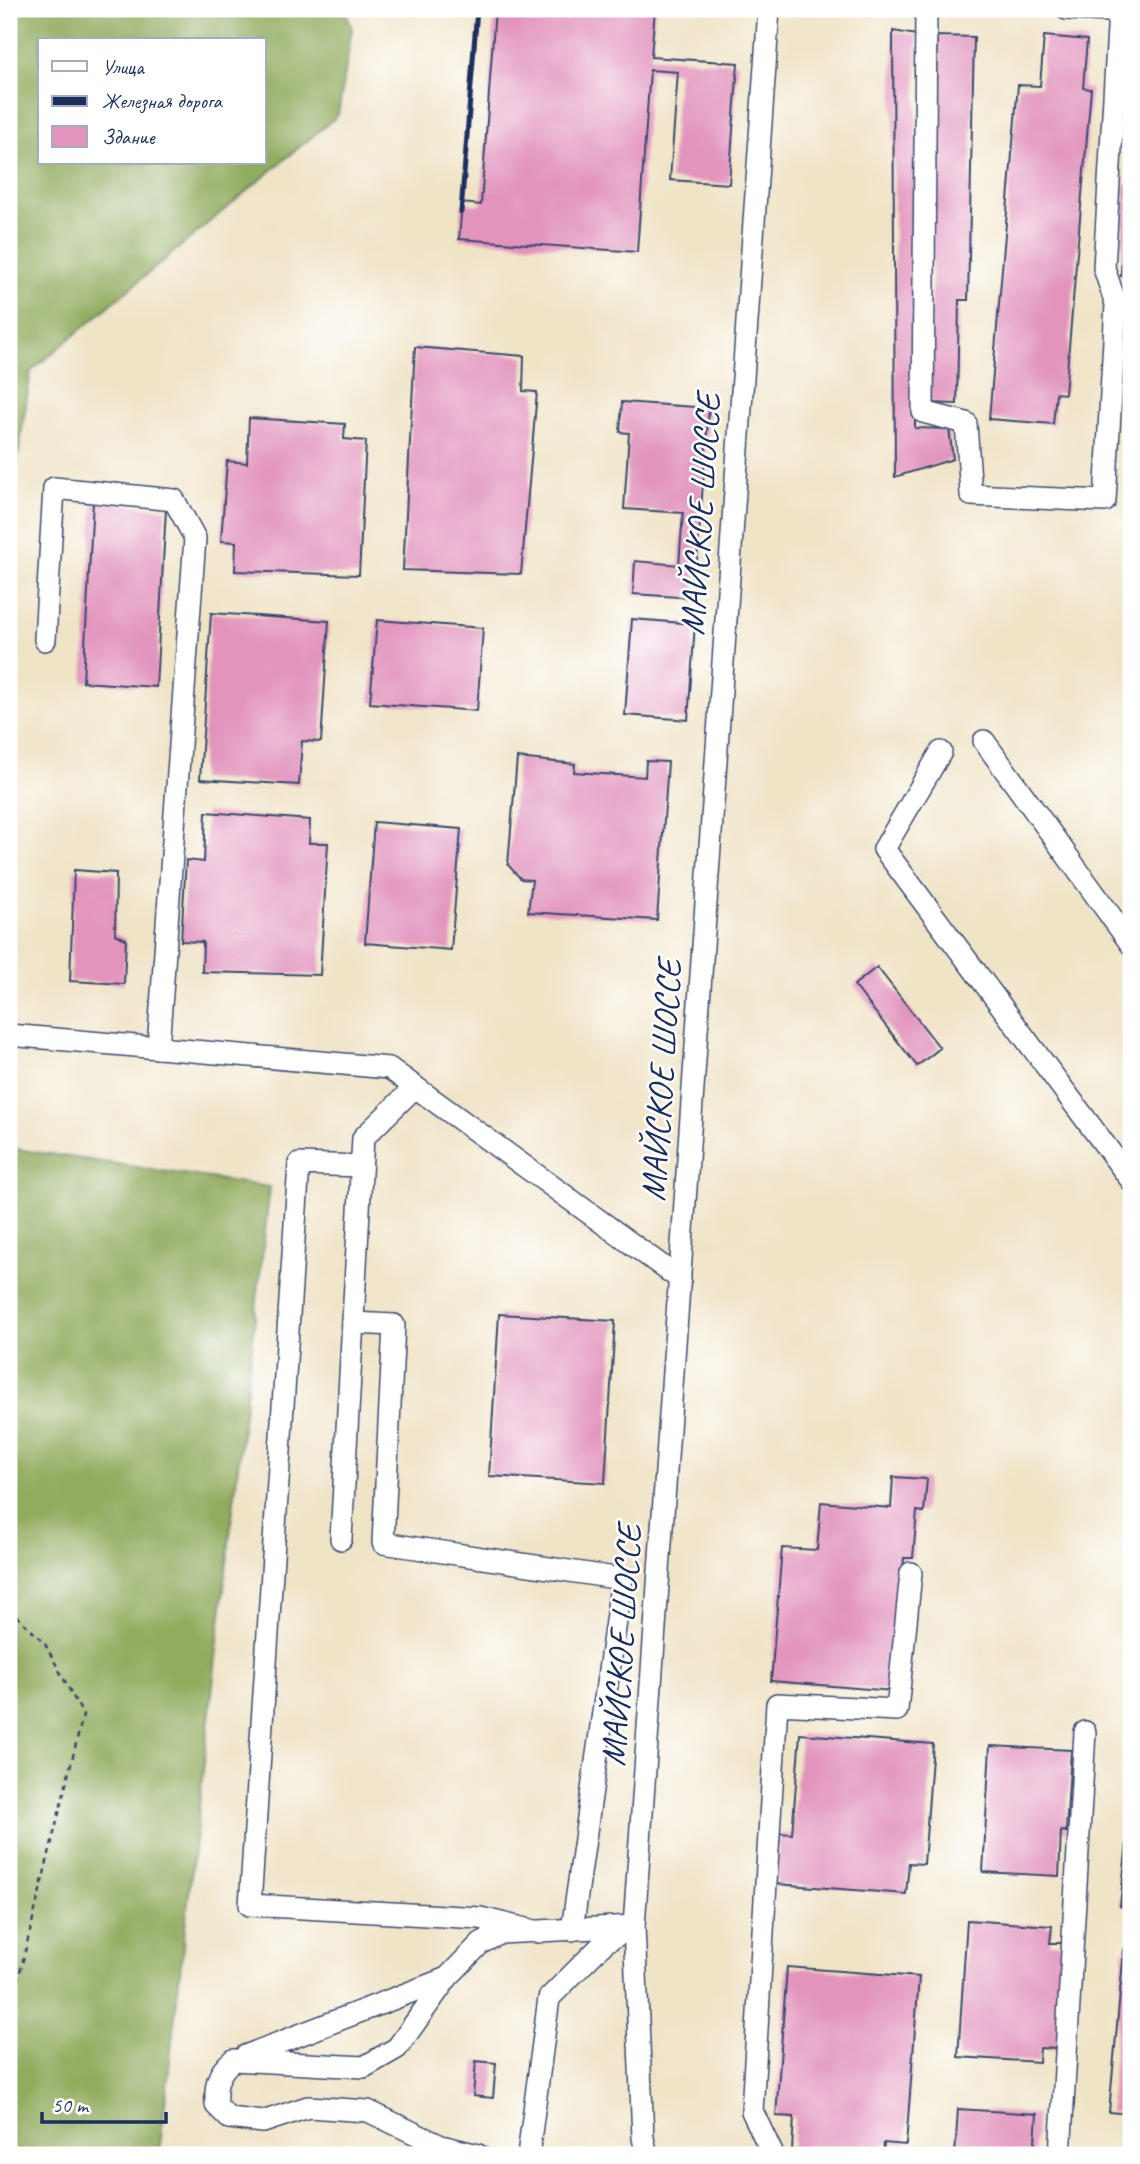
<svg xmlns="http://www.w3.org/2000/svg" width="1140" height="2164" font-family="Caveat,sans-serif">
	<rect width="100%" height="100%" fill="#fff"/>
	<filter id="ink" filterUnits="userSpaceOnUse"><feTurbulence type="fractalNoise" baseFrequency=".0143" numOctaves="2"/><feDisplacementMap in="SourceGraphic" scale="14" xChannelSelector="R" yChannelSelector="G"/><feConvolveMatrix kernelMatrix="1 2 1 2 8 2 1 2 1" color-interpolation-filters="sRGB"/></filter>
	<filter id="wash" filterUnits="userSpaceOnUse"><feTurbulence type="fractalNoise" baseFrequency=".00686" numOctaves="4" result="noise"/><feDisplacementMap in="SourceGraphic" scale="28" xChannelSelector="R" yChannelSelector="G"/><feGaussianBlur stdDeviation="1.57" result="paint"/><feColorMatrix in="noise" values="0 0 0 0 0 0 0 0 0 0 0 0 0 0 0 0 0 1.4 0 .05"/><feComposite in="paint" operator="in"/></filter>
	<g filter="url(#wash)">
		<rect width="100%" height="100%" fill="#f0e4c7"/>
		<g fill="#92ac5f" stroke="#566e5e" stroke-width="2" fill-rule="evenodd">
			<path d="M9 9H345L352 29 338 115 31 371 9 514ZM40 40H264V163H40Z"/>
			<path d="M9 1148 270 1187 159 2155H9Z"/>
		</g>
		<g id="blocks">
			<g fill="#e294bd">
				<path d="M495 9H655L651 57 738 63 729 184 670 180 678 72 650 70 637 252 459 239 462 203 481 205Z"/>
				<path d="M893 31 917 35 915 428 949 429 953 459 895 477Z"/>
				<path d="M937 36 974 37 968 300H959L957 404 929 403Z"/>
				<path d="M1044 36 1087 40 1083 88 1091 89 1065 394 1056 393 1053 424 989 419 1018 85 1040 86Z"/>
				<path d="M1125 184H1131V277L1121 276Z"/>
				<path d="M415 347 524 356 523 391 537 392 521 574 403 570Z"/>
				<path d="M622 402 709 408 694 598 633 594 635 561 679 565 683 513 624 509 629 433 620 432Z"/>
				<path d="M249 418 345 424 344 439 366 441 359 575 235 571 236 542 221 541 227 461 247 463Z"/>
				<path d="M93 501 166 509 156 687 83 682Z"/>
				<path d="M211 613 329 621 321 742 302 741 299 785 200 779Z"/>
				<path d="M632 619 695 624 688 720 625 715Z"/>
				<path d="M377 620 483 628 477 711 370 703Z"/>
				<path d="M517 758 575 764 574 772 645 777 646 761 668 762 657 920 528 912 532 880 521 879 508 865Z"/>
				<path d="M206 812 310 820 309 843H328L320 975 202 972 203 942 181 941 186 860 204 862Z"/>
				<path d="M374 822 461 829 451 950 365 943Z"/>
				<path d="M74 870 116 873 115 934 126 939 124 984 70 981Z"/>
				<path d="M877 967 940 1048 917 1066 854 985Z"/>
				<path d="M499 1314 615 1321 605 1483 489 1476Z"/>
				<path d="M893 1477 927 1479 924 1512 917 1511 913 1558H904L893 1691 771 1681 782 1548 817 1550 821 1502 891 1508Z"/>
				<path d="M800 1734 933 1744 924 1864 909 1863 906 1894 776 1884 780 1833 792 1834Z"/>
				<path d="M990 1746 1071 1750 1066 1832 1061 1831 1059 1876 983 1872Z"/>
				<path d="M1129 1823H1131V1908L1120 1906Z"/>
				<path d="M967 1920 1052 1926 1050 1943H1064L1057 2049 1040 2048 1039 2062 958 2057Z"/>
				<path d="M1124 1949 1131 1950V2114L1109 2112Z"/>
				<path d="M787 1967 919 1977 906 2145 884 2143 883 2155 792 2150 794 2117 776 2116Z"/>
				<path d="M476 2061 496 2063 493 2098 473 2096Z"/>
				<path d="M958 2109 1037 2114 1034 2155H955Z"/>
			</g>
		</g>
	</g>
	<g filter="url(#ink)">
		<use href="#blocks" fill-opacity="0" stroke="#3b4a6e" stroke-width="2"/>
		<g fill="none" stroke-linecap="round" stroke-linejoin="round">
			<defs>
				<g id="minor">
					<path d="M926 9 923 412 966 423 971 495 1105 501 1116 304 1104 268 1119 11"/>
					<path d="M1066 9 1131 12"/>
					<path d="M45 640 54 488 174 500 195 538 158 1048"/>
					<path d="M984 741 1131 944"/>
					<path d="M941 752 884 849 1131 1180"/>
					<path d="M9 1035 389 1068 680 1279"/>
					<path d="M361 1166 299 1164 250 1905 480 1918 539 1932"/>
					<path d="M353 1323 394 1325 383 1543 622 1579 572 1930"/>
					<path d="M341 1539 363 1138 415 1087"/>
					<path d="M245 2056 447 1978"/>
					<path d="M478 2155 441 2146 368 2111 308 2107 263 2122 229 2118 216 2105C215 2085 217 2073 233 2060L364 2067 397 2048 447 1978 481 1943 501 1933 634 1926"/>
					<path d="M531 2155 529 2148 549 1998 605 1942 629 1929"/>
					<path d="M647 2155 643 2138 634 1926 769 9"/>
					<path d="M773 2155 752 2111 777 1704 897 1710 911 1573"/>
					<path d="M1060 2155 1085 1732"/>
				</g>
			</defs>
			<use href="#minor" stroke="#3b4a6e" stroke-width="24"/>
			<path stroke="#3b4a6e" stroke-width="2.5" stroke-dasharray="5 5" stroke-linecap="butt" d="M9 1609 44 1642 83 1715 9 2017"/>
			<use href="#minor" stroke="#fff" stroke-width="21"/>
			<path stroke="#1b2f5e" stroke-width="5" d="M461 212 477 9"/>
		</g>
	</g>
	<g text-anchor="middle" dominant-baseline="central" stroke-width="5" stroke-linejoin="round" paint-order="stroke">
		<g font-size="35" fill="#1b2f5e" stroke="#fff">
			<text transform="translate(700 514) rotate(-86)">МАЙСКОЕ ШОССЕ</text>
			<text transform="translate(661 1080) rotate(-86)">МАЙСКОЕ ШОССЕ</text>
			<text transform="translate(621 1645) rotate(-86)">МАЙСКОЕ ШОССЕ</text>
		</g>
	</g>
	<rect width="1140" height="2164" fill="none" stroke="#fff" stroke-width="35"/>
	<rect x="38" y="38" width="228" height="126" fill="#ffffff" stroke="#a4acbf" stroke-width="2"/>
	<rect x="52" y="61" width="35" height="10" fill="#ffffff" stroke="#a4acbf" stroke-width="2"/>
	<text x="102" y="74" font-size="21" fill="#1b2f5e">Улица</text>
	<rect x="52" y="96" width="35" height="10" fill="#1b2f5e" stroke="#a4acbf" stroke-width="2"/>
	<text x="102" y="108" font-size="21" fill="#1b2f5e">Железная дорога</text>
	<rect x="52" y="126" width="35" height="21" fill="#e294bd" stroke="#a4acbf" stroke-width="2"/>
	<text x="102" y="144" font-size="21" fill="#1b2f5e">Здание</text>
	<path d="M42 2112v10h124v-10" fill="none" stroke="#1b2f5e" stroke-width="3.5"/>
	<text x="52" y="2112" font-size="21" fill="#1b2f5e" stroke="#ffffff" stroke-width="5" paint-order="stroke">50 m</text>
</svg>
